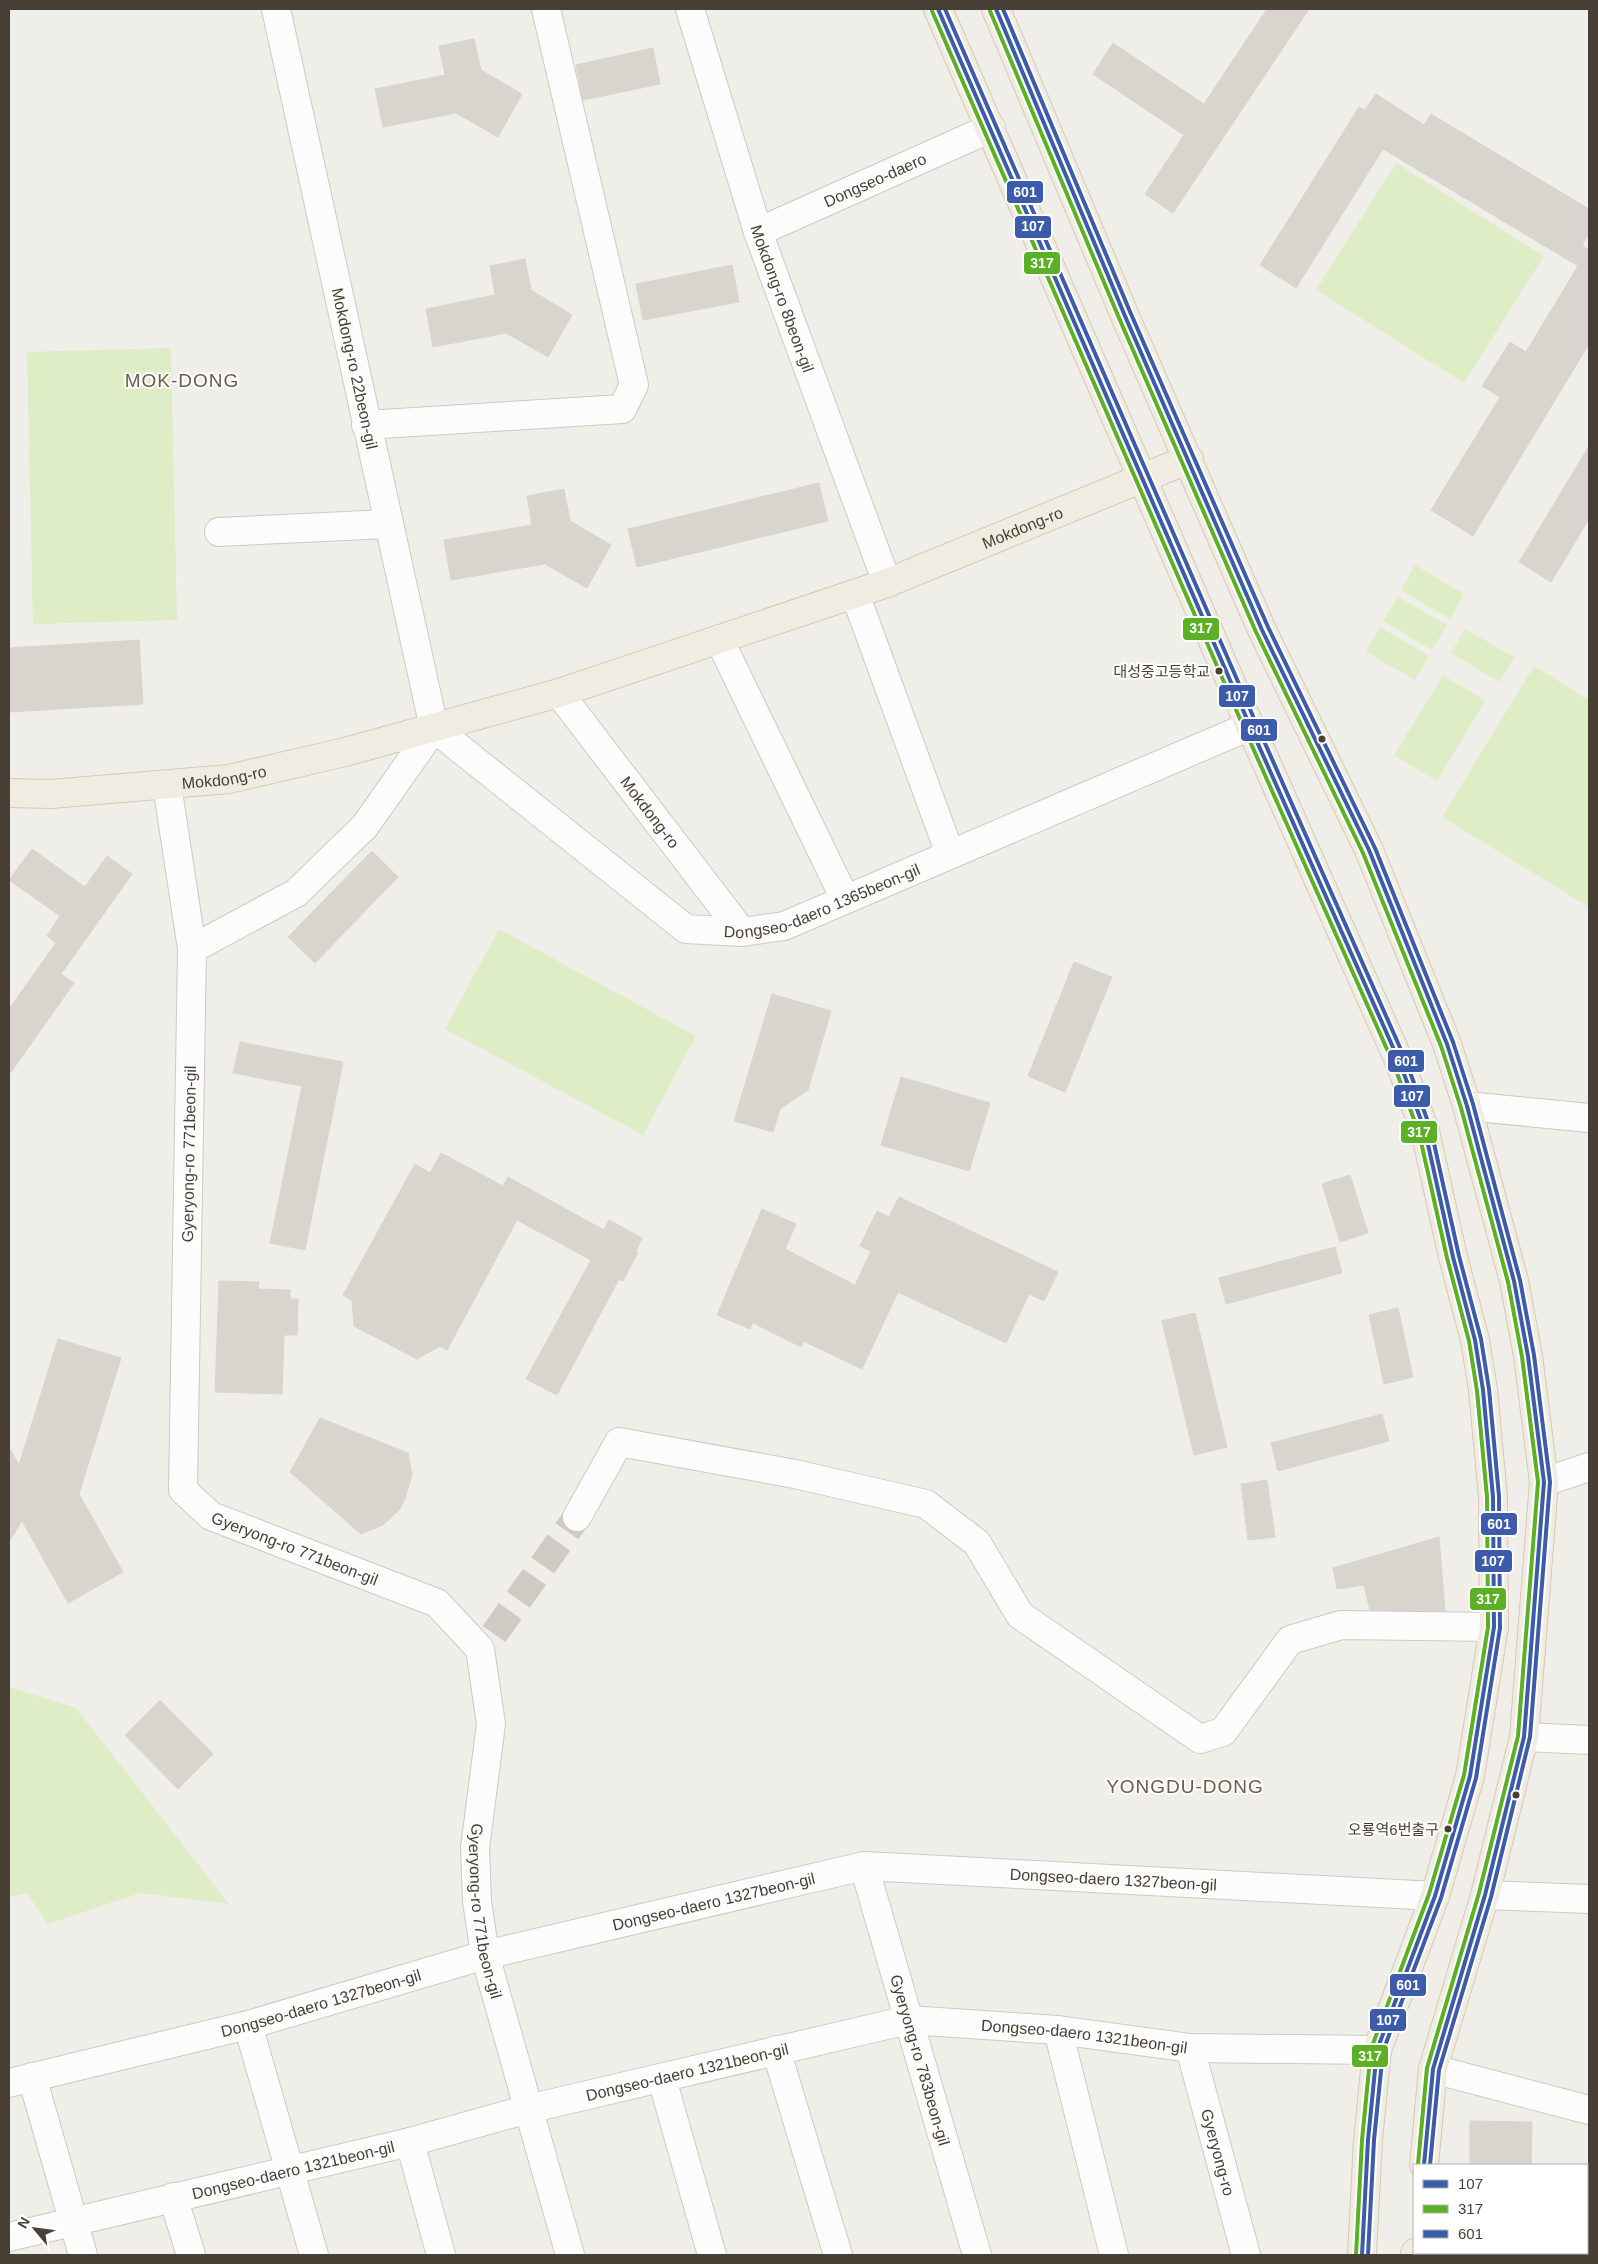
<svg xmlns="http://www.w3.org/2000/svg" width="1598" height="2264" font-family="Arial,'Noto Sans KR',sans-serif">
	<rect width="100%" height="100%" fill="#f0eee8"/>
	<g fill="#deedc5">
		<path d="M1396 163 1544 256 1464 383 1316 290Z"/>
		<path d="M171 348 177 620 33 624 27 352Z"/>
		<path d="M1415 565 1464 594 1450 619 1401 590Z"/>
		<path d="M1398 597 1447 625 1432 650 1383 621Z"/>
		<path d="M1380 627 1429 656 1415 680 1366 652Z"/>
		<path d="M1465 629 1514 657 1500 682 1451 653Z"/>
		<path d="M1534 666 1589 700V907L1442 817Z"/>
		<path d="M1443 675 1485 701 1437 781 1394 755Z"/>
		<path d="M499 929 696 1036 643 1135 445 1029Z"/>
		<path d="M9 1687 76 1708 229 1904 140 1893 48 1924 27 1893 9 1897Z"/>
	</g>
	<g fill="#d8d5cf" stroke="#d8d5ce">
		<path d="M1267 9H1309L1173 213 1145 194 1184 135 1093 74 1113 43 1204 104Z"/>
		<path d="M474 39 481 70 522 94 498 137 456 113 383 127 375 89 445 75 439 46Z"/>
		<path d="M653 48 660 84 583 100 576 65Z"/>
		<path d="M1376 94 1424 125 1431 114 1589 209V233L1582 246 1588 249 1589 247V344L1473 536 1431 510 1500 397 1482 386 1510 342 1526 352 1578 266 1383 149 1296 288 1260 265 1359 107 1365 110Z"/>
		<path d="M525 259 531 290 572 315 548 357 506 333 433 347 426 309 495 295 490 266Z"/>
		<path d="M732 265 739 302 643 320 636 284Z"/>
		<path d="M1589 446V519L1551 582 1519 562Z"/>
		<path d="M819 483 828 521 637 567 628 529Z"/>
		<path d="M564 489 570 521 611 545 587 588 545 564 451 580 444 540 532 525 527 496Z"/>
		<path d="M139 640 143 704 9 712V648Z"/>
		<path d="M32 849 85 887 107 856 132 874 61 974 74 983 9 1075V1009L56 943 47 936 60 916 9 880Z"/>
		<path d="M372 851 398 877 315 963 288 937Z"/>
		<path d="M1074 962 1112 977 1065 1092 1028 1076Z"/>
		<path d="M772 994 831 1011 808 1090 780 1109 773 1132 734 1121Z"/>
		<path d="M240 1042 343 1062 305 1250 270 1243 302 1086 233 1073Z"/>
		<path d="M901 1077 990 1103 969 1171 881 1145Z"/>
		<path d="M441 1153 503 1186 508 1177 604 1230 609 1220 642 1238 636 1251 638 1252 623 1281 619 1279 557 1395 526 1379 591 1260 517 1220 447 1350 440 1346 417 1359 354 1326 352 1300 343 1295 415 1164 430 1173Z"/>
		<path d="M1350 1175 1368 1233 1340 1242 1322 1184Z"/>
		<path d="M899 1197 1058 1272 1044 1301 1029 1294 1006 1343 898 1292 862 1369 803 1341 801 1347 753 1323 750 1329 717 1315 762 1209 796 1224 785 1249 855 1285 871 1251 860 1246 877 1211 889 1217Z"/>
		<path d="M1335 1247 1342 1273 1226 1304 1219 1278Z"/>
		<path d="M219 1281 259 1282 258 1289 290 1290V1299H298L297 1335H284L282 1394 215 1392Z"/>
		<path d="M1398 1308 1413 1377 1384 1384 1369 1315Z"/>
		<path d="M1195 1313 1227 1447 1194 1455 1162 1321Z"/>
		<path d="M58 1339 121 1358 79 1494 123 1572 68 1603 22 1521 9 1542V1447L19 1465Z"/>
		<path d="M1382 1414 1389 1441 1278 1471 1271 1443Z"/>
		<path d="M320 1418 408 1453 412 1475 405 1498 400 1509 383 1525 361 1534 290 1472Z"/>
		<path d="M1267 1480 1275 1537 1248 1540 1241 1484Z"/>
		<path d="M1439 1537 1445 1611 1370 1610 1364 1585 1337 1589 1333 1568Z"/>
		<path d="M160 1700 213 1754 178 1789 125 1735Z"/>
		<path d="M1470 2121 1532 2122 1531 2165H1470Z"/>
	</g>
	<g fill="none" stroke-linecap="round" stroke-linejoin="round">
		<path stroke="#cecbc4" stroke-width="28" stroke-dasharray="28 14" stroke-linecap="butt" d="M494 1634 577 1517"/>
		<defs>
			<g id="minor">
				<path id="s1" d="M276 9 434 728"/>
				<path id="s2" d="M690 9 758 232 887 583"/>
				<path id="s3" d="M758 232 991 128"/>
				<path d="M366 425 622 409 634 385 546 9"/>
				<path d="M219 532 388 524"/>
				<path d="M855 594 950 854"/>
				<path d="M719 639 845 899"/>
				<path id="s4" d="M559 693 742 932"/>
				<path id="s5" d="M434 728 686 929 742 932 784 926 1250 726"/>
				<path id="s6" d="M167 785 192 949 183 1490 211 1516 437 1603 480 1649 491 1724 475 1848 477 1901 485 1955 570 2255"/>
				<path d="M192 949 296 893 365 826 434 728"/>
				<path d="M1467 1106 1589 1118"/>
				<path d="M1544 1482 1589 1467"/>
				<path d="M577 1517 619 1442 795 1474 926 1504 977 1543 1020 1615 1200 1739 1223 1732 1290 1640 1341 1625 1494 1627"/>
				<path d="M1524 1737 1589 1740"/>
				<path id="s7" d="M864 1866 977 2255"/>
				<path d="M1485 1895 1589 1899"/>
				<path d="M248 2025 314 2255"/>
				<path d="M1058 2030 1114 2255"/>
				<path id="s8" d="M1190 2048 1246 2255"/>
				<path d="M776 2050 838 2255"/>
				<path d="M1433 2069 1589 2110"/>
				<path d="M32 2077 83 2255"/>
				<path d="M662 2079 712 2255"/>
				<path id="s9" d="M9 2083 248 2025 485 1955 864 1866 1435 1896"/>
				<path d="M410 2142 441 2255"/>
				<path d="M173 2197 191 2255"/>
				<path id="s10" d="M9 2237 410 2142 528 2109 908 2020 1058 2030 1190 2048 1377 2050"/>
			</g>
			<g id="major">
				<path d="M938 9 1250 726 1400 1063 1425 1131 1453 1257 1475 1340 1483 1390 1493 1497 1494 1627 1470 1776 1435 1896 1377 2050 1368 2140 1362 2255"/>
				<path d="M996 9 1125 316 1262 630 1369 850 1447 1044 1467 1106 1514 1281 1528 1356 1544 1482 1524 1737 1485 1895 1433 2069 1424 2165"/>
				<path id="s11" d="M9 793 51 794 229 779 345 752 559 693 887 583 1189 459"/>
				<path d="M1415 2255V2253"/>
			</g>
		</defs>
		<use href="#minor" stroke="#cdcac4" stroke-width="30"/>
		<use href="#major" stroke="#d4cab3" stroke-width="30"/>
		<use href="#minor" stroke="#fdfcfc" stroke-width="28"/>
		<use href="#major" stroke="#f1ece2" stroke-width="28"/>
		<defs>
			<g id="bus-1">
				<path d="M938 9 1250 726 1400 1063 1425 1131 1453 1257 1475 1340 1483 1390 1493 1497 1494 1627 1470 1776 1435 1896 1377 2050 1368 2140 1362 2255"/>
				<path d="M996 9 1125 316 1262 630 1369 850 1447 1044 1467 1106 1514 1281 1528 1356 1544 1482 1524 1737 1485 1895 1433 2069 1424 2165"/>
			</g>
			<g id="bus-2">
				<path d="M932 11 1244 728 1394 1065 1419 1133 1447 1258 1469 1341 1477 1391 1487 1497 1488 1627 1464 1775 1429 1894 1371 2049 1362 2140 1356 2255"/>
				<path d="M990 11 1119 318 1256 632 1363 853 1441 1046 1461 1108 1508 1282 1522 1357 1538 1482 1518 1736 1479 1893 1427 2068 1418 2164"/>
			</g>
			<g id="bus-3">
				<path d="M945 9 1256 723 1406 1061 1431 1130 1459 1256 1481 1339 1489 1389 1499 1496 1500 1628 1476 1778 1441 1898 1383 2051 1374 2140 1368 2255"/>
				<path d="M1003 9 1131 314 1268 627 1375 848 1453 1042 1473 1104 1520 1280 1534 1355 1550 1482 1530 1737 1491 1897 1439 2070 1430 2165"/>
			</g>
		</defs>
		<use href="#bus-1" stroke="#fff" stroke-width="8"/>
		<use href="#bus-2" stroke="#fff" stroke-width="8"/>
		<use href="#bus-3" stroke="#fff" stroke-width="8"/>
		<use href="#bus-1" stroke="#3d5bab" stroke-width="4"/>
		<use href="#bus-2" stroke="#5bb025" stroke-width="4"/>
		<use href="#bus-3" stroke="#3d5bab" stroke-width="4"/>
	</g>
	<g fill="#473f33" stroke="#fff" stroke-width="2">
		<circle cx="1219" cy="671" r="4.5"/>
		<circle cx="1322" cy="739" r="4.5"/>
		<circle cx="1516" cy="1795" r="4.5"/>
		<circle cx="1448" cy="1829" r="4.5"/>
	</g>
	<g text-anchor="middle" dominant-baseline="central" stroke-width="4" stroke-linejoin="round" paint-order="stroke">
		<g font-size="15" fill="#473f33" stroke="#fff" text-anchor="end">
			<text x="1210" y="671">대성중고등학교</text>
			<text x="1439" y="1829">오룡역6번출구</text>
		</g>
		<g font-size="16" fill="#473f33" stroke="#fff">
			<text stroke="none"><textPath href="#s3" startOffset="128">Dongseo-daero</textPath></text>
			<text stroke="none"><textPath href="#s2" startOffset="304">Mokdong-ro 8beon-gil</textPath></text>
			<text stroke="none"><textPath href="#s1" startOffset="368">Mokdong-ro 22beon-gil</textPath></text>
			<text stroke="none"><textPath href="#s11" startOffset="1054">Mokdong-ro</textPath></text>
			<text stroke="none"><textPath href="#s11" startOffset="216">Mokdong-ro</textPath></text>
			<text stroke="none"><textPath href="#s4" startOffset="150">Mokdong-ro</textPath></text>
			<text stroke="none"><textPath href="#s5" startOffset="464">Dongseo-daero 1365beon-gil</textPath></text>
			<text transform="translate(189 1154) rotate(-89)">Gyeryong-ro 771beon-gil</text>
			<text stroke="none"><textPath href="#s6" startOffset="835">Gyeryong-ro 771beon-gil</textPath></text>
			<text stroke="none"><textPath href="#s9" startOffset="1132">Dongseo-daero 1327beon-gil</textPath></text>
			<text stroke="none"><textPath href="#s9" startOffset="728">Dongseo-daero 1327beon-gil</textPath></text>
			<text stroke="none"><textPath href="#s6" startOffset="1315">Gyeryong-ro 771beon-gil</textPath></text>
			<text stroke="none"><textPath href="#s9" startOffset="322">Dongseo-daero 1327beon-gil</textPath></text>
			<text stroke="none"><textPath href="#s10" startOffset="1102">Dongseo-daero 1321beon-gil</textPath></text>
			<text stroke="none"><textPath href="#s7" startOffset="202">Gyeryong-ro 783beon-gil</textPath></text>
			<text stroke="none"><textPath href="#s10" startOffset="698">Dongseo-daero 1321beon-gil</textPath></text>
			<text stroke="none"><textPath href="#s8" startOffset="108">Gyeryong-ro</textPath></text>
			<text stroke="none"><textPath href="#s10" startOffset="292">Dongseo-daero 1321beon-gil</textPath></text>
		</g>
		<g font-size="19" letter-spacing="1" fill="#6b5d49" stroke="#fff">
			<text x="182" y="380">MOK-DONG</text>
			<text x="1185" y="1786">YONGDU-DONG</text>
		</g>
	</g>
	<g stroke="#fff" stroke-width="2">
		<rect x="1006" y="180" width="38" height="24" rx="5" fill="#3d5bab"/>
		<rect x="1014" y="215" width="38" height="24" rx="5" fill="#3d5bab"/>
		<rect x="1023" y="251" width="38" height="24" rx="5" fill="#5bb025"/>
		<rect x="1182" y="617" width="38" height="24" rx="5" fill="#5bb025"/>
		<rect x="1218" y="684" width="38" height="24" rx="5" fill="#3d5bab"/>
		<rect x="1240" y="718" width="38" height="24" rx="5" fill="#3d5bab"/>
		<rect x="1387" y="1049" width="38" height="24" rx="5" fill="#3d5bab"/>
		<rect x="1393" y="1084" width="38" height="24" rx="5" fill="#3d5bab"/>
		<rect x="1400" y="1120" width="38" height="24" rx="5" fill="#5bb025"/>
		<rect x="1480" y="1512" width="38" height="24" rx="5" fill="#3d5bab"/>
		<rect x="1474" y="1549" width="39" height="24" rx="5" fill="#3d5bab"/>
		<rect x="1469" y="1587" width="38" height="24" rx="5" fill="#5bb025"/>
		<rect x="1389" y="1973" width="38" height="24" rx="5" fill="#3d5bab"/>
		<rect x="1369" y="2008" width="38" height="24" rx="5" fill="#3d5bab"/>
		<rect x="1351" y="2044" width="38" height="24" rx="5" fill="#5bb025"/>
	</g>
	<g font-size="14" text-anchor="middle" font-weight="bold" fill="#fff">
		<text x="1025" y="197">601</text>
		<text x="1033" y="231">107</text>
		<text x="1042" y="268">317</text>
		<text x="1201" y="633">317</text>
		<text x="1237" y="701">107</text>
		<text x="1259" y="735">601</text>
		<text x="1406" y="1066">601</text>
		<text x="1412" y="1101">107</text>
		<text x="1419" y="1137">317</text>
		<text x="1499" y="1529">601</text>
		<text x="1493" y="1566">107</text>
		<text x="1488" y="1604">317</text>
		<text x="1408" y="1990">601</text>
		<text x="1388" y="2025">107</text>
		<text x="1370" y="2061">317</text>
	</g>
	<rect width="1598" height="2264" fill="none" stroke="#473f33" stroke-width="20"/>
	<rect x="1413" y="2164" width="175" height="90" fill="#ffffff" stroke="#b5b2ad"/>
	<rect x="1423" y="2180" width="25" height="8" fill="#3d5bab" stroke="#b5b2ad"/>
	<text x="1458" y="2189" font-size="15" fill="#473f33">107</text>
	<rect x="1423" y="2205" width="25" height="8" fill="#5bb025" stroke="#b5b2ad"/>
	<text x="1458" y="2214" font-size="15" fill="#473f33">317</text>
	<rect x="1423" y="2230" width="25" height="8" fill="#3d5bab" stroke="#b5b2ad"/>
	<text x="1458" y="2239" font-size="15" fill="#473f33">601</text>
	<g transform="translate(35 2229) rotate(299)" stroke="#ffffff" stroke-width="4" paint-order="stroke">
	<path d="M0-4L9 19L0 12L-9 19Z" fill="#473f33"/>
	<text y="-8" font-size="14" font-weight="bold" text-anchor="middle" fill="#473f33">N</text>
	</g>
</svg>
